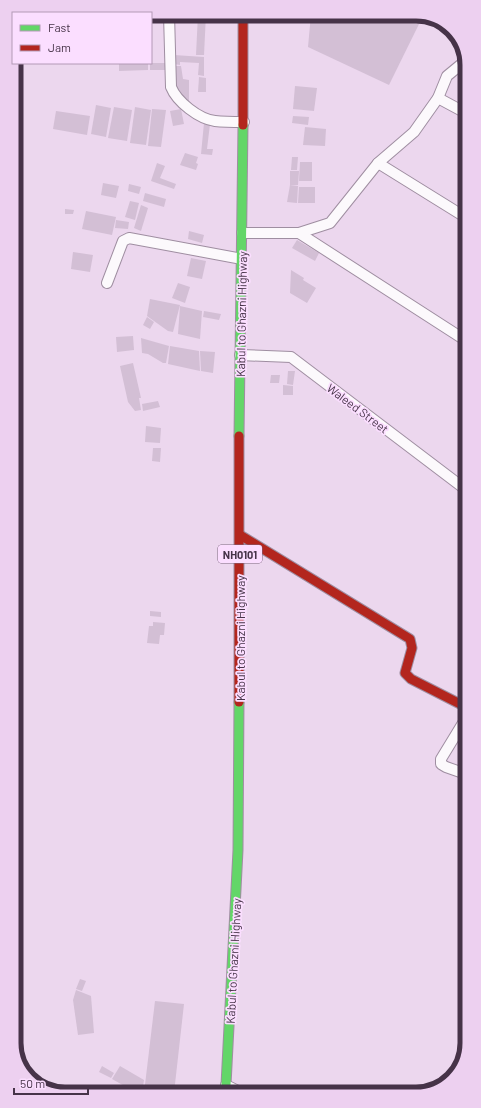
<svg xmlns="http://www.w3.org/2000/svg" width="481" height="1108" font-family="Barlow,sans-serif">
	<rect width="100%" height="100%" fill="#ecd7ee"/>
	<g fill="#d3bfd5">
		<rect x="153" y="14" width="11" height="5"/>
		<path d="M198 14H206L204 55H196Z"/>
		<path d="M311 14H400L420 22 389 85 308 47Z"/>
		<path d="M174 55 204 57V76L198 75 199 63 180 62V65L174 64Z"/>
		<path d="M119 63H148V70L119 71Z"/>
		<rect x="150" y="63" width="16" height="7"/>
		<path d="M174 66H181L183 79 189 80V105L175 93Z"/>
		<path d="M199 77 206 78V92H198Z"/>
		<path d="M295 86 317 88 314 111 293 109Z"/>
		<path d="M96 105 111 108 106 137 91 134Z"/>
		<path d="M114 107 132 110 127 141 108 138Z"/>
		<path d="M135 107 151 110 146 145 130 143Z"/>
		<path d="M152 109 166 110 161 147 148 146Z"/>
		<path d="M181 109 184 124 173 126 170 111Z"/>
		<path d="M56 111 90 116 87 135 53 129Z"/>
		<path d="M293 116 309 117 308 125 292 123Z"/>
		<path d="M204 123 210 124 207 149H213L212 155 201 154Z"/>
		<path d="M305 127 326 129 325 146 303 145Z"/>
		<path d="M185 153 198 157 196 163 198 164 196 170 180 165Z"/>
		<path d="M292 157H298L297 170H291Z"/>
		<path d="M300 162H312V181H299Z"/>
		<path d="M157 163 165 166 160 178 176 184 174 189 151 181Z"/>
		<path d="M290 171H299L298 185H290Z"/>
		<path d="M103 183 119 186 116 198 101 195Z"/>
		<path d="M129 184 141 187 139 194 128 191Z"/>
		<path d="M290 185 298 186 297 203 287 202Z"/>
		<path d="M299 187H315V203H298Z"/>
		<path d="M145 193 166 199 164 207 143 201Z"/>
		<path d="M130 201 139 203 135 220 125 217Z"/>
		<path d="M141 205 148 208 141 231 134 228Z"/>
		<path d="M65 209 74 210 73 214H65Z"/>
		<path d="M86 211 116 217 112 235 82 229Z"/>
		<path d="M116 220 129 222 128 229 115 228Z"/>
		<path d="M189 231 204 235 202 243 188 239Z"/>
		<path d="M297 240 319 253 315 261 292 248Z"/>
		<path d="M73 252 93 255 90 272 71 269Z"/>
		<path d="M191 258 206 261 202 279 187 276Z"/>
		<path d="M291 270 304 278 303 280 316 288 307 303 290 293Z"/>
		<path d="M178 283 190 287 185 303 172 298Z"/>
		<path d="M150 299 180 305 173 332 168 331 147 316Z"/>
		<path d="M180 306 202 311 200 339 178 334Z"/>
		<path d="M204 311 221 314 219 320 203 317Z"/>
		<path d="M147 317 154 322 150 329 143 325Z"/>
		<path d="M133 336 134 350 117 352 116 337Z"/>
		<path d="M141 338 169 346 166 363H163L148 354 142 353Z"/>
		<path d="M170 346 199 351 200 371 168 364Z"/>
		<path d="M200 351 215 352 213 373 201 371Z"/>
		<path d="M133 363 141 398H139L141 410 135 411 128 402 120 366Z"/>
		<path d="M288 371H295L293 385 287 384Z"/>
		<path d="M271 375H280L279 383H270Z"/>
		<path d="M283 385 293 386V395H283Z"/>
		<path d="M158 401 160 407 143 411 142 404Z"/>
		<path d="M146 426 161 428 160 443 145 442Z"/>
		<path d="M153 448H161L160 462 152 461Z"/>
		<path d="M150 611 161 612V617L150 616Z"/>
		<path d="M153 622 165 623 164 635H160L159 644 147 643 149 626H153Z"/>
		<path d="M80 979 86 981 82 991 76 989Z"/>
		<path d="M76 990 91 996 94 1033 78 1035 73 1000Z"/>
		<path d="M155 1001 184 1004 174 1093H144Z"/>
		<path d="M102 1066 114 1073 111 1078 99 1072Z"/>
		<path d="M120 1066 144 1080 142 1093H137L112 1079Z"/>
	</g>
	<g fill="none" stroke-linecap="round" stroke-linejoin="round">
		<defs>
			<g id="street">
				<path d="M169 14 171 87C177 102 199 119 215 121 224 122 234 122 244 122"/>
				<path d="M438 98 464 112"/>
				<path d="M378 163 465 217"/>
				<path d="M242 233H299L330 223 378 163 414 132 438 98 447 76 464 62"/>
				<path d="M299 233 465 340"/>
				<path d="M107 283 123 241 129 238 242 259"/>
				<path d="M240 355 291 357 465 489"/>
				<path d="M466 718 441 759V764L446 767 466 774"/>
				<path d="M226 1085 242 1093"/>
			</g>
			<g id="fast">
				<path d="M239 436 243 125"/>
				<path d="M224 1093 226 1085 238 850 239 702"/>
			</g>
			<g id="jam">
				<path d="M243 14V125"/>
				<path d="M240 535 410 639 412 648 405 673 411 679 466 707"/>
				<path d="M239 702V436"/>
			</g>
		</defs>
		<use href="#street" stroke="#9f8ea1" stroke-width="12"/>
		<use href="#fast" stroke="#9f8ea1" stroke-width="11"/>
		<use href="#jam" stroke="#9f8ea1" stroke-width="11"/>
		<use href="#street" stroke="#fcf9fc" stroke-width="10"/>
		<use href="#fast" stroke="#63d668" stroke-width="9"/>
		<use href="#jam" stroke="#b3261e" stroke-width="9"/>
	</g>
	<g text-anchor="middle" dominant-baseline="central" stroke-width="3.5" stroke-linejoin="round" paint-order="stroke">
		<rect fill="#fbdeff" stroke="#7c667f" stroke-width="1" x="218" y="545" width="44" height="18" rx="3"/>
		<g font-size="11" font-weight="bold" fill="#463348">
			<text x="240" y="554">NH0101</text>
		</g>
		<g font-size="12" fill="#463348" stroke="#fbdeff">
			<text transform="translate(241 314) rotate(-89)">Kabul to Ghazni Highway</text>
			<text transform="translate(358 408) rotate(37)">Waleed Street</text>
			<text transform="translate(240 638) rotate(-90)">Kabul to Ghazni Highway</text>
			<text transform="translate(233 961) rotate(-87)">Kabul to Ghazni Highway</text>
		</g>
	</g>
	<path d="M0 0H481V1108H0ZM65 21H416A44 44 0 0 1 460 65V1043A44 44 0 0 1 416 1087H65A44 44 0 0 1 21 1043V65A44 44 0 0 1 65 21Z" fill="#edd0f0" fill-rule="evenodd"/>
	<path fill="none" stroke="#463348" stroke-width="5" d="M65 21H416A44 44 0 0 1 460 65V1043A44 44 0 0 1 416 1087H65A44 44 0 0 1 21 1043V65A44 44 0 0 1 65 21Z"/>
	<rect x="12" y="12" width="140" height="52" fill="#fbdeff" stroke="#b39ab6"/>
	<rect x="20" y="25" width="20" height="6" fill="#63d668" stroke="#b39ab6"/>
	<text x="48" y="32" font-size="12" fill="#463348">Fast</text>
	<rect x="20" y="45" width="20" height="6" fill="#b3261e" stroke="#b39ab6"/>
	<text x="48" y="52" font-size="12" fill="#463348">Jam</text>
	<path d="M14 1088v6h74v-6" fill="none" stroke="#463348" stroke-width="2"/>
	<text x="20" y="1088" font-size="12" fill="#463348" stroke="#fbdeff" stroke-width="3" paint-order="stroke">50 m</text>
</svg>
